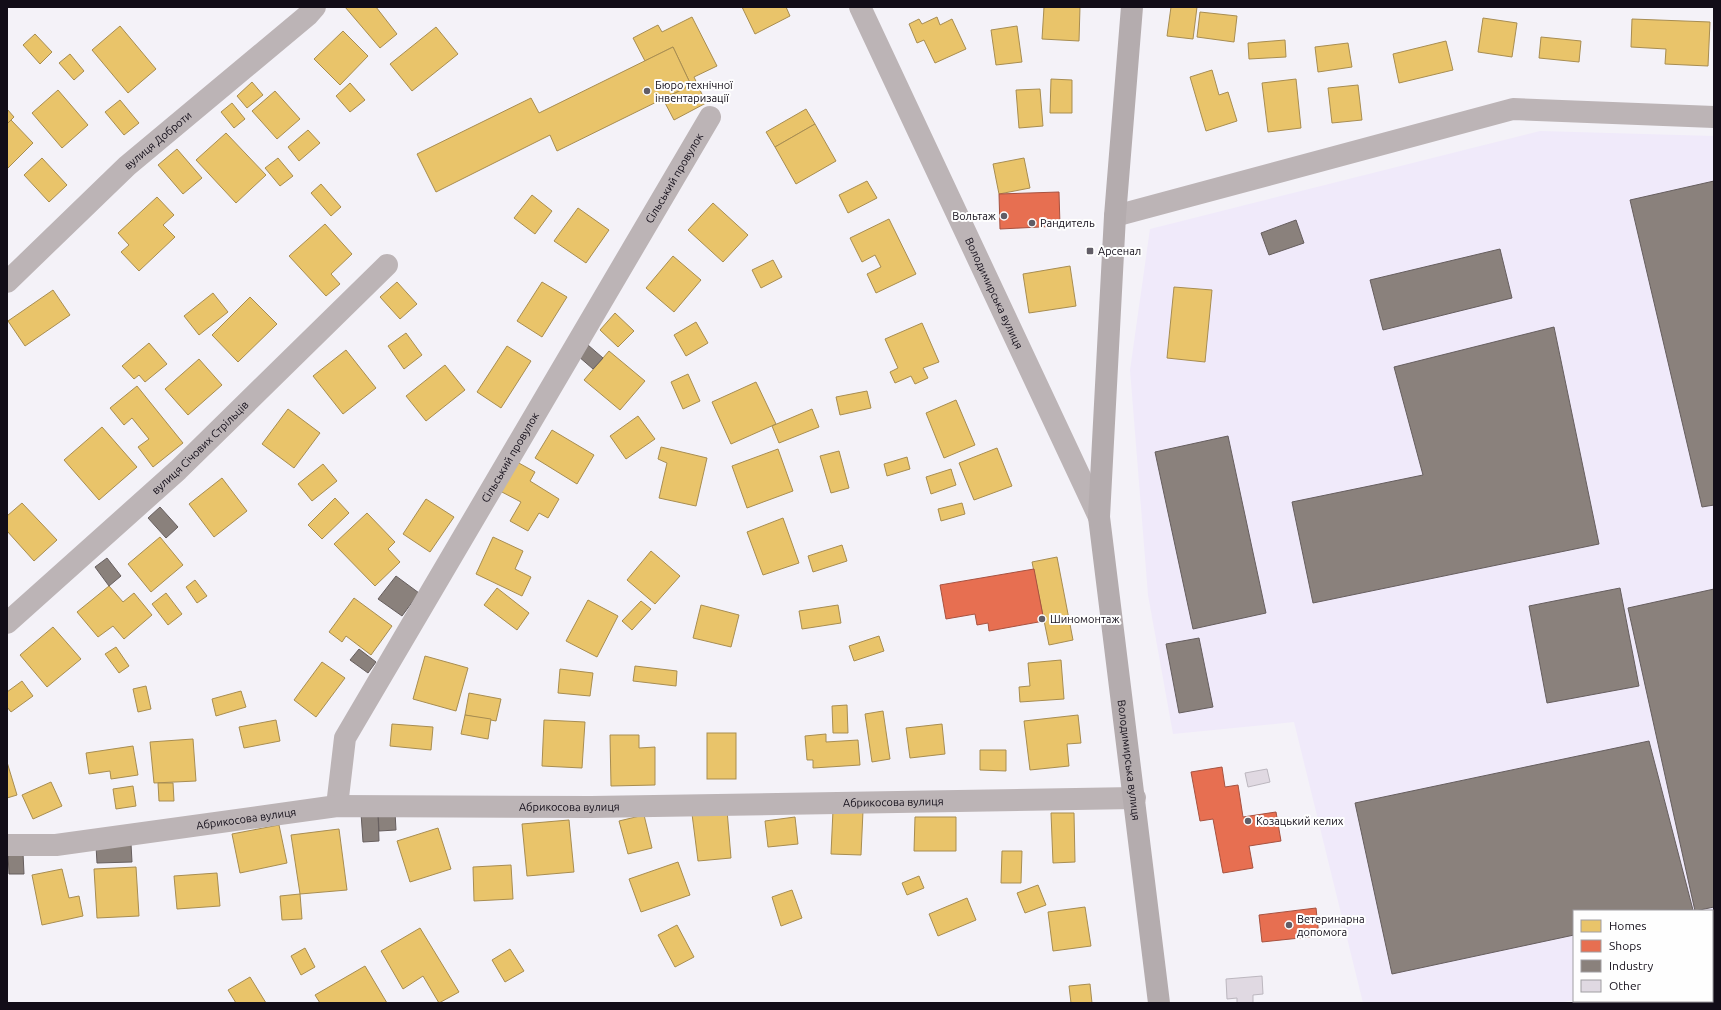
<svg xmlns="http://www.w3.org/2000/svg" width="1721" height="1010" font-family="Ubuntu,sans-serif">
	<rect width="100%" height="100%" fill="#f4f2f8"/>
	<path fill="#f0eafa" d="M1540 131 1714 136V1003H1631L1630 1001H1712V911H1574V1000L1559 1003H1363L1294 722 1173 734 1148 595 1130 370 1150 229Z"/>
	<g fill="#e9c46a" stroke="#a88d51">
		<path d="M345 7H376L397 34 380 48Z"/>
		<path d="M742 7H786L790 16 755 34Z"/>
		<path d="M1044 7H1080L1079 41 1042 39Z"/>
		<path d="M1171 7H1197L1193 39 1167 36Z"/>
		<path d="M1200 12 1237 16 1234 42 1197 37Z"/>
		<path d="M692 17 717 66 694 77 706 103 674 120 663 99 691 85 673 47 645 61 633 38 658 25 662 32Z"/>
		<path d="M937 17 940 25 952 19 966 49 935 63 924 40 917 43 909 24 919 19 922 24Z"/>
		<path d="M1483 18 1517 23 1512 57 1478 52Z"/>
		<path d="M1632 19 1710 22 1708 66 1665 64 1666 49 1631 47Z"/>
		<path d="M120 26 156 69 128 93 92 50Z"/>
		<path d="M1017 26 1022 62 996 65 991 30Z"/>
		<path d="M436 27 458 54 412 91 390 64Z"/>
		<path d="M343 31 368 56 340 85 314 59Z"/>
		<path d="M35 34 52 52 40 64 23 45Z"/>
		<path d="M1541 37 1581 41 1579 62 1539 58Z"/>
		<path d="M1285 40 1286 57 1249 59 1248 43Z"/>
		<path d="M1446 41 1453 70 1399 83 1393 54Z"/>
		<path d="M1348 43 1352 67 1318 72 1315 47Z"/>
		<path d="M673 47 691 85 557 151 550 135 436 192 417 154 531 98 539 113Z"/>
		<path d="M70 54 84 71 74 80 59 63Z"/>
		<path d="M1212 70 1219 95 1228 92 1237 121 1206 131 1190 77Z"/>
		<path d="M1051 79 1072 80V113H1050Z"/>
		<path d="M1296 79 1301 128 1268 132 1262 83Z"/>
		<path d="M252 82 263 95 247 108 237 96Z"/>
		<path d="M350 83 365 100 350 112 336 96Z"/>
		<path d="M1358 85 1362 120 1332 123 1328 88Z"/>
		<path d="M1040 89 1043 126 1019 128 1016 90Z"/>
		<path d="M58 90 88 125 62 148 32 113Z"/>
		<path d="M275 91 300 119 277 139 252 111Z"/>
		<path d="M120 100 139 123 124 135 105 112Z"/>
		<path d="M232 103 245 119 234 128 221 112Z"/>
		<path d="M7 109 14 117 7 124Z"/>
		<path d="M806 109 815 124 775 147 766 132Z"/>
		<path d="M11 120 33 143 7 169V124Z"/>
		<path d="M815 124 836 161 796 184 775 147Z"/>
		<path d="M308 130 320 143 299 161 288 147Z"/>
		<path d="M226 133 266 175 236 203 196 160Z"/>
		<path d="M177 149 202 178 183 194 158 165Z"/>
		<path d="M42 158 67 185 49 202 24 175Z"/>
		<path d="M278 158 293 176 280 186 265 168Z"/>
		<path d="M1024 158 1030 188 999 194 993 164Z"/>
		<path d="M867 181 877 198 848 213 839 195Z"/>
		<path d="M321 184 341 207 331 216 311 193Z"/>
		<path d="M532 195 552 211 535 234 514 218Z"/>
		<path d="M157 197 174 215 163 225 175 237 139 271 121 252 129 245 118 233Z"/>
		<path d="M713 203 748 235 723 262 688 230Z"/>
		<path d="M578 208 609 230 586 263 554 241Z"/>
		<path d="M889 219 916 274 876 293 867 274 881 267 875 255 862 262 850 238Z"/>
		<path d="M325 224 352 254 331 274 340 284 326 296 289 256Z"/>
		<path d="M673 256 701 280 674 312 646 288Z"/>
		<path d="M773 260 782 277 761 288 752 270Z"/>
		<path d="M1070 266 1076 306 1029 313 1023 274Z"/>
		<path d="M397 282 417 304 400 319 380 297Z"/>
		<path d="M542 282 567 297 542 337 517 321Z"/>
		<path d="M1174 287 1212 290 1205 362 1167 358Z"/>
		<path d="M53 290 70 315 25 346 8 321Z"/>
		<path d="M213 293 228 312 199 335 184 316Z"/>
		<path d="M250 297 277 324 238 362 212 335Z"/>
		<path d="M615 313 634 331 618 347 600 330Z"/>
		<path d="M696 322 708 343 686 356 674 335Z"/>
		<path d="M922 323 939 362 923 368 928 378 915 384 911 376 895 383 890 372 898 368 885 339Z"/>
		<path d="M406 333 422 355 404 369 388 346Z"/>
		<path d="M149 343 167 364 145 382 139 375 134 379 122 366Z"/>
		<path d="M507 346 531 361 501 408 477 392Z"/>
		<path d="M346 350 376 388 343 414 313 376Z"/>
		<path d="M609 351 645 381 620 410 584 380Z"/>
		<path d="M199 359 222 385 188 415 165 389Z"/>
		<path d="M445 365 465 390 426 421 406 396Z"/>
		<path d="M688 374 700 401 683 409 671 382Z"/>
		<path d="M756 382 776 424 731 444 712 402Z"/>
		<path d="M137 386 183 443 153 467 138 447 149 439 132 418 124 425 110 408Z"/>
		<path d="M867 391 871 408 840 415 836 397Z"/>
		<path d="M956 400 975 445 944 458 926 413Z"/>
		<path d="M288 409 320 433 294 468 262 444Z"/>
		<path d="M812 409 819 427 779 443 772 426Z"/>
		<path d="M638 416 655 439 626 459 610 436Z"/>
		<path d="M102 427 137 467 99 500 64 460Z"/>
		<path d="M552 430 594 455 577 484 535 458Z"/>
		<path d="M661 447 707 458 696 506 659 498 667 463 658 459Z"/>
		<path d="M997 448 1012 486 974 500 959 463Z"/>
		<path d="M778 449 793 491 747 508 732 466Z"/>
		<path d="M839 451 849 488 831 493 820 456Z"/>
		<path d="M907 457 910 469 887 476 884 464Z"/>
		<path d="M517 462 535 472 530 481 559 499 548 518 539 513 528 531 510 521 521 502 500 491Z"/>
		<path d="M323 464 337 481 312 501 298 484Z"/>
		<path d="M951 469 956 485 931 494 926 477Z"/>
		<path d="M222 478 247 511 214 537 189 504Z"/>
		<path d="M335 498 349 513 322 539 308 525Z"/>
		<path d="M426 499 454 517 430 552 403 534Z"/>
		<path d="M22 503 57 540 34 561 7 531V516Z"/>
		<path d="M962 503 965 514 941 521 938 509Z"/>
		<path d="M367 513 395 542 388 549 400 562 375 586 334 544Z"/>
		<path d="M783 518 799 563 763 575 747 532Z"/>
		<path d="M160 537 183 565 151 592 128 564Z"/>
		<path d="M493 537 523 551 515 569 531 577 522 596 476 574Z"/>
		<path d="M842 545 847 561 813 572 808 556Z"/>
		<path d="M651 551 680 576 655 604 627 580Z"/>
		<path d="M1057 557 1073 640 1049 645 1032 562Z"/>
		<path d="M195 580 207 596 197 603 186 587Z"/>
		<path d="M109 586 123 602 134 593 152 615 124 639 113 626 98 637 77 612Z"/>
		<path d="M497 588 529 613 517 630 484 605Z"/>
		<path d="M166 593 182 614 168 625 152 604Z"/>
		<path d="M354 598 392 626 371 655 346 636 342 642 329 632Z"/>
		<path d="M588 600 618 616 597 657 566 641Z"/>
		<path d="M641 601 651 609 632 630 622 621Z"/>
		<path d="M701 605 739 615 731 647 693 638Z"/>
		<path d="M838 605 841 623 802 629 799 611Z"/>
		<path d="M53 627 81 659 47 687 20 655Z"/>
		<path d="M879 636 884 651 854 661 849 646Z"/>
		<path d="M116 647 129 666 119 673 105 654Z"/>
		<path d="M425 656 468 668 456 711 413 699Z"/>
		<path d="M1061 660 1064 699 1020 702 1019 687 1030 686 1028 663Z"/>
		<path d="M322 662 345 678 316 717 294 700Z"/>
		<path d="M635 666 677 671 676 686 633 681Z"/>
		<path d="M560 669 593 673 590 696 558 693Z"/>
		<path d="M22 681 33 696 11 712 7 707V692Z"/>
		<path d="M146 686 151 709 138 712 133 689Z"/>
		<path d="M241 691 246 707 216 716 212 699Z"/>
		<path d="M469 693 501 699 496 721 465 715Z"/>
		<path d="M847 705 848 733H833L832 706Z"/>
		<path d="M883 711 890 759 872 762 865 714Z"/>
		<path d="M465 715 491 719 488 739 461 734Z"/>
		<path d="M1078 715 1081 743 1067 744 1069 766 1030 770 1024 721Z"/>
		<path d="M276 720 280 741 244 748 239 727Z"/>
		<path d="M544 720 585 722 582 768 542 766Z"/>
		<path d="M392 724 433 727 431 750 390 746Z"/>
		<path d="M942 724 945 754 910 758 906 728Z"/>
		<rect x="707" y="733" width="29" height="46"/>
		<path d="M826 734V742L858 740 860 765 813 768V760H807L805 736Z"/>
		<path d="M610 735H639V748L655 747V785L611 786Z"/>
		<path d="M193 739 196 781 154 783 150 742Z"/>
		<path d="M133 746 138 775 111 779 110 771 89 774 86 753Z"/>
		<path d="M980 750H1006V771L980 770Z"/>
		<path d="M7 762 17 795 7 798Z"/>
		<path d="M51 782 62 806 33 819 22 795Z"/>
		<path d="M158 783H173L174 801H159Z"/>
		<path d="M133 786 136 806 116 809 113 789Z"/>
		<path d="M727 810 731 858 698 861 692 814Z"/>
		<path d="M833 810 863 811 861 855 831 854Z"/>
		<path d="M1051 813H1074L1075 862 1053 863Z"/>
		<path d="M644 815 652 848 628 854 619 821Z"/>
		<path d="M795 817 798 844 768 847 765 821Z"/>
		<path d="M915 817H956V851H914Z"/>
		<path d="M569 820 574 872 527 876 522 824Z"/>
		<path d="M279 825 287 863 240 873 232 834Z"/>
		<path d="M438 828 451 869 410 882 397 841Z"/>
		<path d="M339 829 347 890 300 894 291 835Z"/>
		<path d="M1002 851H1022L1021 883H1001Z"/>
		<path d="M678 862 690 895 641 912 629 879Z"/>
		<path d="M511 865 513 899 474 901 473 867Z"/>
		<path d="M136 867 139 916 97 918 94 869Z"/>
		<path d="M62 869 69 898 79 896 83 916 42 925 32 875Z"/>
		<path d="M217 873 220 906 177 909 174 876Z"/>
		<path d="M919 876 924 888 907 895 902 883Z"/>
		<path d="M1038 885 1046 905 1025 913 1017 893Z"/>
		<path d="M792 890 802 918 781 926 772 897Z"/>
		<path d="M300 894 302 919 282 920 280 896Z"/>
		<path d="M967 898 976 920 938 936 929 914Z"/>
		<path d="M1085 907 1091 946 1053 951 1048 912Z"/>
		<path d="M677 925 694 957 675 967 658 935Z"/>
		<path d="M420 928 459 992 439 1003 423 976 403 989 381 951Z"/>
		<path d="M305 948 315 967 301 975 291 956Z"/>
		<path d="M510 949 524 971 505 982 492 960Z"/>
		<path d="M365 966 387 1003H320L315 995Z"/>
		<path d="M250 977 266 1003H236L228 990Z"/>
		<path d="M1090 984 1092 1003H1071L1069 986Z"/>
	</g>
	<g fill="#e76f51" stroke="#a75240">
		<path d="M1059 192 1060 226 1000 229 999 194Z"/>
		<path d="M1034 569 1044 621 989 631 988 623 977 625 975 614 946 619 940 585Z"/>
		<path d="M1222 767 1225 787 1238 785 1243 817 1276 812 1281 841 1249 846 1253 868 1223 873 1213 819 1200 821 1191 772Z"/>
		<path d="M1316 908 1319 936 1262 942 1259 915Z"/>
	</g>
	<g fill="#8a817c" stroke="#665e5e">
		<path d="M1714 181V505L1702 507 1630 200Z"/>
		<path d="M1296 220 1304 243 1269 255 1261 233Z"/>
		<path d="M1500 249 1512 298 1383 330 1370 280Z"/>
		<path d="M1554 327 1599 544 1313 603 1292 502 1423 475 1394 367Z"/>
		<path d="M588 345 603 358 593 369 578 356Z"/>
		<path d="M1228 436 1266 613 1193 629 1155 452Z"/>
		<path d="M160 507 178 527 166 538 148 518Z"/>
		<path d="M107 558 121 576 109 586 95 567Z"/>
		<path d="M396 576 419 593 402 616 378 599Z"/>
		<path d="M1620 588 1639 686 1547 703 1529 606Z"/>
		<path d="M1714 589V907L1695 911 1628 608Z"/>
		<path d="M1199 638 1213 707 1179 713 1166 644Z"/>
		<path d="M359 649 376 662 368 673 350 660Z"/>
		<path d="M1649 741 1693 910 1574 911V935L1392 974 1355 803Z"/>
		<path d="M378 812 379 841 363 842 361 813Z"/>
		<path d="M378 812H395L396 830 379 831Z"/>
		<path d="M131 844 132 862 97 863 96 846Z"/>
		<path d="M23 853 24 874H9L8 854Z"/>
	</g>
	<g fill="#e0d9e2" stroke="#bcb7bf">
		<path d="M1267 769 1270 782 1248 787 1245 773Z"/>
		<path d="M1262 976 1263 994 1253 995V1003H1237V998L1227 999 1226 979Z"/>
	</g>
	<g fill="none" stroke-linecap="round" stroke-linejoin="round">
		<g stroke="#bcb4b6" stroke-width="22">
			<path d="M1115 216 1513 109 1714 117"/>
			<path id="s1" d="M7 282 127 166 308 15 315 7"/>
			<path id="s2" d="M7 623 178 470 387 265"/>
			<path id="s3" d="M337 806 345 738 710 117"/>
			<path id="s4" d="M7 845H56L337 806 591 807 1135 798"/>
		</g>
		<path stroke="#bcb4b6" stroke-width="22" id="s5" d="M860 7 1099 517"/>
		<path stroke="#b4acae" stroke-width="22" id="s6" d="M1132 7 1115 216 1099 517 1159 1003"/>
	</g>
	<g fill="#615d66" stroke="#fefefe" stroke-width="1.5">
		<circle cx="647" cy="91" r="4"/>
		<circle cx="1004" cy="216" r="4"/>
		<circle cx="1032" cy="223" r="4"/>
		<rect x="1086" y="247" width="8" height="8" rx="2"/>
		<circle cx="1042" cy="619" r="4"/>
		<circle cx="1248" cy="821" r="4"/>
		<circle cx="1289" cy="925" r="4"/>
	</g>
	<g text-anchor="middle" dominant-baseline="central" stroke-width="4" stroke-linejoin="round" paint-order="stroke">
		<g font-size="11" fill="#120d18" stroke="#fefefe" text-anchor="start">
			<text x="655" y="85">Бюро технічної<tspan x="655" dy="13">інвентаризації</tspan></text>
			<text x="996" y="216" text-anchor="end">Вольтаж</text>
			<text x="1040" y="223">Рандитель</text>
			<text x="1098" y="251">Арсенал</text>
			<text x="1050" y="619">Шиномонтаж</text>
			<text x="1256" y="821">Козацький келих</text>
			<text x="1297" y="919">Ветеринарна<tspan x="1297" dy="13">допомога</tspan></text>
		</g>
		<g font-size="11" fill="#120d18" stroke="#fefefe">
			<text stroke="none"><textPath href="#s1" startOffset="207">вулиця Доброти</textPath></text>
			<text stroke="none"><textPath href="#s3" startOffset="718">Сільський провулок</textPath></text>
			<text stroke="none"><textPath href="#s5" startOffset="316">Володимирська вулиця</textPath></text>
			<text stroke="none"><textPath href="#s2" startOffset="261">вулиця Січових Стрільців</textPath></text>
			<text stroke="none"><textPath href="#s3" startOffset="394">Сільський провулок</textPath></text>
			<text stroke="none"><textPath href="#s6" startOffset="756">Володимирська вулиця</textPath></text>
			<text stroke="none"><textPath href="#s4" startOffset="889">Абрикосова вулиця</textPath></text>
			<text stroke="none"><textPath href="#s4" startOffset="565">Абрикосова вулиця</textPath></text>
			<text stroke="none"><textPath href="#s4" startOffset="241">Абрикосова вулиця</textPath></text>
		</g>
	</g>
	<rect width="1721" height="1010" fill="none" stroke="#120d18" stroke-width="16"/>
	<rect x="1573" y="910" width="140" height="92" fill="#fefefe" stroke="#a09ea2"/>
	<rect x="1581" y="920" width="20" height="12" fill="#e9c46a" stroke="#a09ea2"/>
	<text x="1609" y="930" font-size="12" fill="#120d18">Homes</text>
	<rect x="1581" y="940" width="20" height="12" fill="#e76f51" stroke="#a09ea2"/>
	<text x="1609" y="950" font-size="12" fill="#120d18">Shops</text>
	<rect x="1581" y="960" width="20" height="12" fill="#8a817c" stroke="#a09ea2"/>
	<text x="1609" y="970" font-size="12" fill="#120d18">Industry</text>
	<rect x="1581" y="980" width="20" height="12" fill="#e0d9e2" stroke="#a09ea2"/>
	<text x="1609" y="990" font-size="12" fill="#120d18">Other</text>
</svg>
